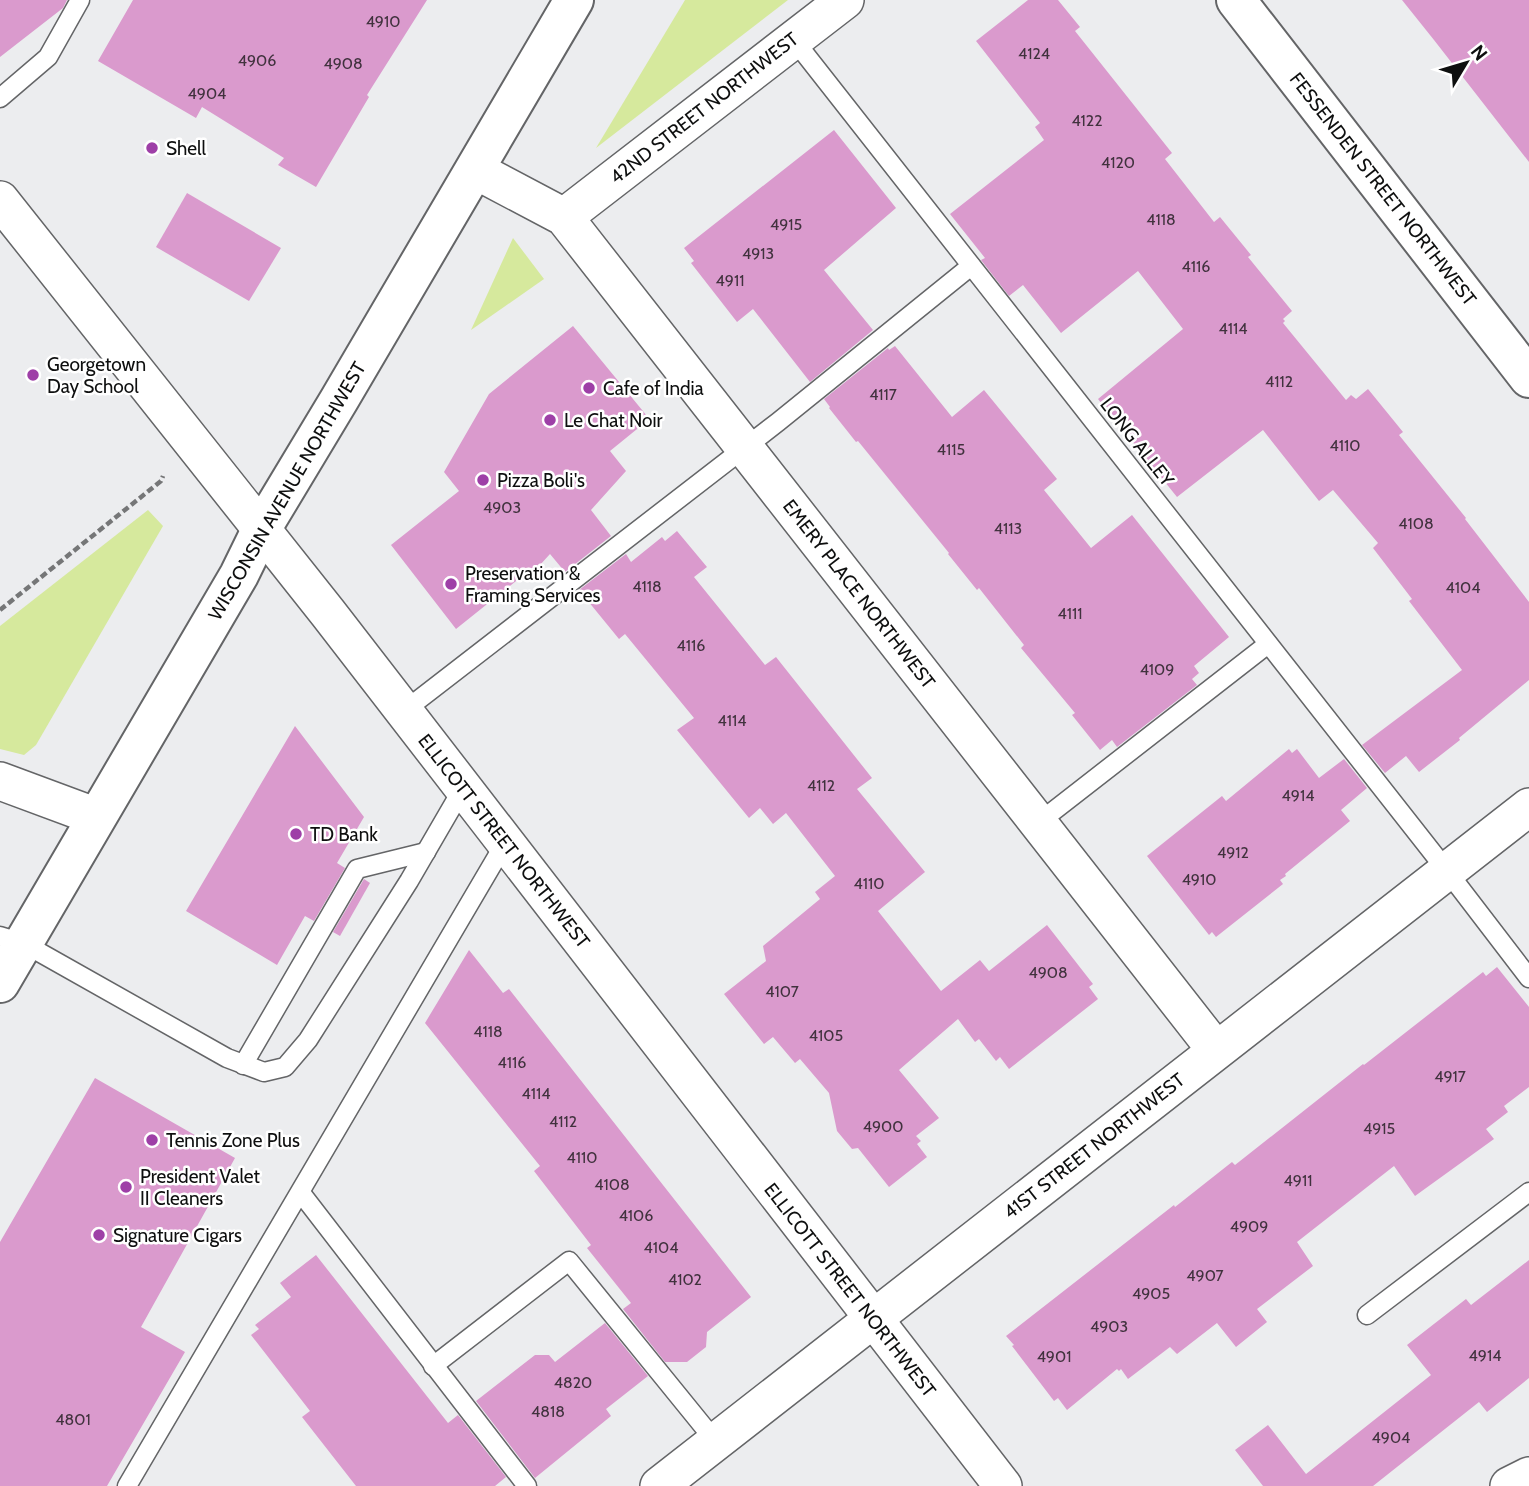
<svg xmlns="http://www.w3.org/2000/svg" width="1529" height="1486" font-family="Cabin,sans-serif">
	<rect width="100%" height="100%" fill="#ecedef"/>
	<g fill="#d6e99d">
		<path d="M685 0H788L596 148Z"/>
		<path d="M513 238 544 279 471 330Z"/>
		<path d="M148 510 163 526 36 745 24 755 0 749V626Z"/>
	</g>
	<g fill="#da9acd">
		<path d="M0 0H67L63 8 0 57Z"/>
		<path d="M133 0H427L367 95 369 97 316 187 278 165 284 158 202 107 196 118 98 61Z"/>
		<path d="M1028 0H1058L1080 27 1075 31 1172 153 1165 159 1214 222 1220 217 1251 255 1248 257 1292 311 1283 319 1285 321 1283 323 1346 400 1351 395 1356 399 1368 389 1403 432 1399 435 1466 518 1465 519 1529 602V680L1459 738 1460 740 1419 772 1406 756 1385 773 1362 745 1462 670 1409 601 1412 599 1373 548 1378 543 1333 490 1319 501 1263 430 1177 497 1098 399 1183 329 1138 271 1061 333 1023 285 1009 296 981 260 985 258 950 214 1044 140 1035 127 1040 123 976 41Z"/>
		<path d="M1402 0H1529V162L1434 40Z"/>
		<path d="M834 130 896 208 824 270 873 330 810 382 753 309 737 322 691 263 694 261 684 248Z"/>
		<path d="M187 193 281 248 249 301 156 247Z"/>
		<path d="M573 326 647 416 640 422 642 425 610 451 626 471 591 510 611 536 565 572 550 554 529 577 526 573 456 629 391 545 459 491 444 472 489 394Z"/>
		<path d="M895 346 952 417 984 390 1057 479 1044 490 1091 548 1132 515 1229 637 1194 666 1199 673 1192 679 1197 685 1117 747 1112 740 1100 750 1072 715 1075 713 1021 648 1024 645 979 588 977 590 948 554 949 553 858 441 856 442 829 408 830 407 824 399 888 348 889 350Z"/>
		<path d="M677 531 707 567 694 577 765 665 776 657 872 778 857 789 925 872 878 911 941 991 980 960 989 971 1047 925 1093 984 1089 987 1098 999 1009 1069 1000 1057 996 1061 979 1039 975 1042 958 1019 899 1070 939 1118 916 1136 921 1141 917 1144 927 1157 889 1187 858 1148 852 1149 837 1131 829 1093 800 1059 795 1063 773 1037 764 1044 724 994 766 961 763 946 820 899 815 892 835 876 786 813 773 824 760 808 749 818 677 730 694 718 625 634 619 639 579 590 626 554 631 562 662 537 665 541Z"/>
		<path d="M295 726 364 817 337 863 345 868 314 921 305 916 277 965 186 911Z"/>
		<path d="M1289 749 1292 753 1297 749 1319 778 1344 759 1367 788 1341 810 1350 821 1285 874 1286 876 1280 880 1283 884 1216 937 1212 932 1209 935 1147 856 1222 796 1226 801Z"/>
		<path d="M364 879 370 883 340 936 333 932Z"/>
		<path d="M469 950 503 993 509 989 751 1297 707 1332 706 1347 687 1362H665L623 1309 631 1303 587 1248 591 1245 534 1171 540 1166 425 1023Z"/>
		<path d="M1497 967 1529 1007V1087L1504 1106 1508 1112 1486 1129 1494 1139 1415 1196 1394 1166 1297 1242 1313 1266 1257 1309 1267 1322 1236 1347 1217 1323 1177 1354 1170 1347 1128 1379 1121 1369 1119 1371 1117 1369 1067 1410 1058 1398 1054 1401 1012 1346 1014 1345 1006 1336 1174 1205 1175 1207 1232 1162 1235 1165 1363 1064 1364 1065 1483 972 1486 976Z"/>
		<path d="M95 1078 235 1158 141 1327 185 1352 107 1486H0V1242Z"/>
		<path d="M316 1255 448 1423 458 1415 506 1477 495 1486H356L302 1417 310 1411 251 1335 259 1329 255 1325 291 1297 280 1283Z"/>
		<path d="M1529 1260V1378L1487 1412 1479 1402 1373 1486H1263L1235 1450 1268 1425 1306 1474 1431 1375 1407 1345 1466 1299 1471 1305Z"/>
		<path d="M605 1323 648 1376 606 1409 611 1416 535 1478 476 1401 535 1355H549L555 1362Z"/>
	</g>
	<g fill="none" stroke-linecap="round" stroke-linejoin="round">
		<defs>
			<g id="service">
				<path d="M794 40 1447 871 1529 978"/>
				<path d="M0 98 48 57 80 0"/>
				<path d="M404 711 778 422 971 266"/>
				<path d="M1038 823 1268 644"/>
				<path d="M0 936 23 943 227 1058 264 1072 285 1067 308 1040 409 881 463 788"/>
				<path d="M243 1065 357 869 426 852"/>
				<path d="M301 1193 527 1486"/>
				<path d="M1367 1315 1529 1192"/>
				<path d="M433 1366 569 1261 716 1442"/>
				<path d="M127 1486 505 843"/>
			</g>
			<g id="minor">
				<path d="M475 170 564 217 1216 1050"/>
				<path d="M0 200 328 613 1003 1486"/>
				<path d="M564 217 845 0"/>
				<path d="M0 781 97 817"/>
				<path d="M659 1486 1529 807"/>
				<path d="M1509 1486 1529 1476"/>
			</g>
			<path id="tertiary" d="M1236 0 1529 378"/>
			<path id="primary" d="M0 983 239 575 262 528 339 400 574 0"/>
		</defs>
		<use href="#service" stroke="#646567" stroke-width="21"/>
		<use href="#minor" stroke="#646567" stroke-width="40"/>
		<use href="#tertiary" stroke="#646567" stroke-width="42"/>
		<use href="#primary" stroke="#646567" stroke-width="42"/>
		<path stroke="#757677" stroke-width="4.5" stroke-dasharray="7 3.5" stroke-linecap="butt" d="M0 610 161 481 163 476"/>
		<use href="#service" stroke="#fff" stroke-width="18"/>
		<use href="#minor" stroke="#fff" stroke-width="37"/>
		<use href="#tertiary" stroke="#fff" stroke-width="38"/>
		<use href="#primary" stroke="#fff" stroke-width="38"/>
	</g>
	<g fill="#9e3fa7" stroke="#fff" stroke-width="2.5">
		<circle cx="152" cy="148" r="7"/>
		<circle cx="33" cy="375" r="7"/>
		<circle cx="589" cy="388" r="7"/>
		<circle cx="550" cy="420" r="7"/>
		<circle cx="483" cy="480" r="7"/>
		<circle cx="451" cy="584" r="7"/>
		<circle cx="296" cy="834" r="7"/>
		<circle cx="152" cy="1140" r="7"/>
		<circle cx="126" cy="1187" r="7"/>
		<circle cx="99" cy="1235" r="7"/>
	</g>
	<g text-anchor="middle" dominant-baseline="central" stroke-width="5" stroke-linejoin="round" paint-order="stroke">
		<g font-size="16" fill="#41323e">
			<text x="383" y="21">4910</text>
			<text x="1034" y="53">4124</text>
			<text x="257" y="60">4906</text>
			<text x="343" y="63">4908</text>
			<text x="207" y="93">4904</text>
			<text x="1087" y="120">4122</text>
			<text x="1118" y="162">4120</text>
			<text x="1161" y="219">4118</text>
			<text x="786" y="224">4915</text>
			<text x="758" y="253">4913</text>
			<text x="1196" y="266">4116</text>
			<text x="730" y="280">4911</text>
			<text x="1233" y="328">4114</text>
			<text x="1279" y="381">4112</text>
			<text x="883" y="394">4117</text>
			<text x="1345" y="445">4110</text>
			<text x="951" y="449">4115</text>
			<text x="502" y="507">4903</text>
			<text x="1416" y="523">4108</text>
			<text x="1008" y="528">4113</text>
			<text x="647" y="586">4118</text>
			<text x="1463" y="587">4104</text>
			<text x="1070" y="613">4111</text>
			<text x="691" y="645">4116</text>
			<text x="1157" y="669">4109</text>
			<text x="732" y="720">4114</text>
			<text x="821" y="785">4112</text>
			<text x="1298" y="795">4914</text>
			<text x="1233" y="852">4912</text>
			<text x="1199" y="879">4910</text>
			<text x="869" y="883">4110</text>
			<text x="1048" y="972">4908</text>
			<text x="782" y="991">4107</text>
			<text x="488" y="1031">4118</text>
			<text x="826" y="1035">4105</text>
			<text x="512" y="1062">4116</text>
			<text x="1450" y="1076">4917</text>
			<text x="536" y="1093">4114</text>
			<text x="563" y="1121">4112</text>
			<text x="883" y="1126">4900</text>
			<text x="1379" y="1128">4915</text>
			<text x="582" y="1157">4110</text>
			<text x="1298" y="1180">4911</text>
			<text x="612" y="1184">4108</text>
			<text x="636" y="1215">4106</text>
			<text x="1249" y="1226">4909</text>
			<text x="661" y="1247">4104</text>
			<text x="1205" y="1275">4907</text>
			<text x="685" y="1279">4102</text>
			<text x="1151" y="1293">4905</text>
			<text x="1109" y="1326">4903</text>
			<text x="1485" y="1355">4914</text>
			<text x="1054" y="1356">4901</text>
			<text x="573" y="1382">4820</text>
			<text x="548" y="1411">4818</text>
			<text x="73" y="1419">4801</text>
			<text x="1391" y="1437">4904</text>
		</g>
		<g font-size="19" fill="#0e0f0f" stroke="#fff">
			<text transform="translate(704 108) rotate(-38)">42ND STREET NORTHWEST</text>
			<text transform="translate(1383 189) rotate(52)">FESSENDEN STREET NORTHWEST</text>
			<text transform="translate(1137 442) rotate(52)">LONG ALLEY</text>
			<text transform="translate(287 491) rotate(-60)">WISCONSIN AVENUE NORTHWEST</text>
			<text transform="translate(859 594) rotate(52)">EMERY PLACE NORTHWEST</text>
			<text transform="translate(504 841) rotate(52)">ELLICOTT STREET NORTHWEST</text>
			<text transform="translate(1094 1146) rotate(-38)">41ST STREET NORTHWEST</text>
			<text transform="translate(850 1290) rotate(52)">ELLICOTT STREET NORTHWEST</text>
		</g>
		<g font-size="19" fill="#0e0f0f" stroke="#fff" text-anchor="start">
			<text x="166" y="148">Shell</text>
			<text x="47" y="364">Georgetown<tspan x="47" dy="22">Day School</tspan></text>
			<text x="603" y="388">Cafe of India</text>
			<text x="564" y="420">Le Chat Noir</text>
			<text x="497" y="480">Pizza Boli's</text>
			<text x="465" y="573">Preservation &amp;<tspan x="465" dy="22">Framing Services</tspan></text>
			<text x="310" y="834">TD Bank</text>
			<text x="166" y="1140">Tennis Zone Plus</text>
			<text x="140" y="1176">President Valet<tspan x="140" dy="22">II Cleaners</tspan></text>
			<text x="113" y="1235">Signature Cigars</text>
		</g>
	</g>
	<g transform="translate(1466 63) rotate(52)" stroke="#ffffff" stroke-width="5" paint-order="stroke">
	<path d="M0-5L12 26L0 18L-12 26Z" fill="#0e0f0f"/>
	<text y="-10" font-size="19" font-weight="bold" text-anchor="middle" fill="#0e0f0f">N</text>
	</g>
</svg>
